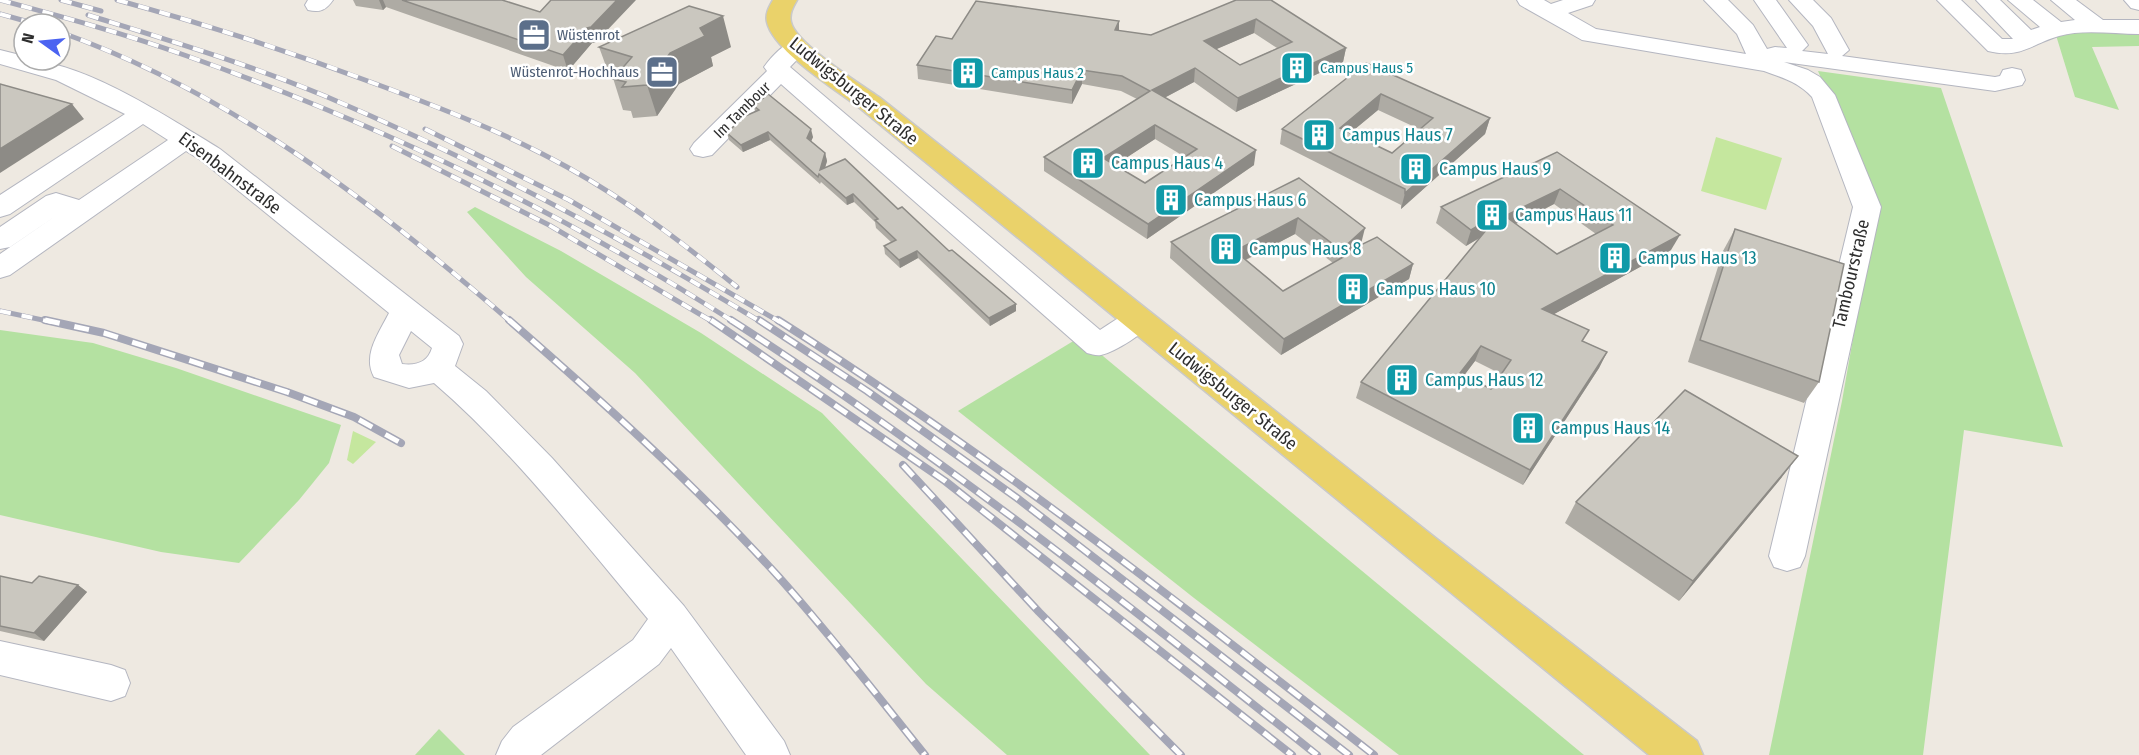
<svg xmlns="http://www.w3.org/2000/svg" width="2139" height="755" font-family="'Fira Sans Condensed',sans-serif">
	<rect width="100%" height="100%" fill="#eee9e1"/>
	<g fill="#b4e1a1">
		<path d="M2139 28V46L2092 47 2119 110 2075 97 2055 32Z"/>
		<path d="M1818 71 1941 88 2063 447 1964 430 1923 755H1769L1842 401 1876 208Z"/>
		<path d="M475 207 561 251 701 333 822 413 1150 755H1007L926 684 635 373 526 277 467 212Z"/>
		<path d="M0 330 93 343 176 368 341 425 329 463 299 500 239 563 161 552 0 515Z"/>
		<path d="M1080 337 1584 755H1399L1194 598 958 411Z"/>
		<path d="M439 729 465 755H415Z"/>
	</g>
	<g fill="#c5e79e">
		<path d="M1716 137 1782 158 1766 210 1701 191Z"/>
		<path d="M353 431 376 442 353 464 347 460Z"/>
	</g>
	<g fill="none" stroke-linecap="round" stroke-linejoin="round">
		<defs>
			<g id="minor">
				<path d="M308 0H333C326 10 320 13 308 10L305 5Z"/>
				<path d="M1517 0H1544L1551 4 1563 0H1595L1592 5 1568 13 1596 29 1746 54 1737 34 1704 0H1728L1753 25 1767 49 1775 47 1787 48 1754 0H1776L1808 45 1802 51 1828 54 1813 26 1789 0H1813L1831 18 1849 50 1842 56 1995 77 2000 76 2003 70 2012 68 2021 70 2025 80 2022 85 1995 91 1784 62 1808 70 1820 77 1835 95 1881 207 1805 556 1800 567 1787 571 1774 567 1769 556 1853 207 1812 97C1798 82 1783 78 1764 71L1582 40 1520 5Z"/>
				<path d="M1937 0H1961L2002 39H2013L1976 0H2000L2031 30 2040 27 2008 0H2033L2061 22 2075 20 2051 0H2076L2103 20H2139V34C2114 34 2083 29 2059 36 2031 44 2021 59 1988 51Z"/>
				<path d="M2124 0H2139V10L2131 8Z"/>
				<path d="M797 40 805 42 809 47 790 67 1100 330C1116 320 1130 307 1150 312L1154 320C1147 332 1115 352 1101 355 1096 356 1092 354 1087 353L781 84 712 155 703 157 694 155 690 149 694 143 767 71 764 67C772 56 784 43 797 40Z"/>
				<path d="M0 50 24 56V60C82 60 171 119 220 149L459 336 463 344 455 366 486 391 552 458 684 606 784 741 790 755H746L671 648 659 664 541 755H496L502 741 513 727 633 640 648 619C580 538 514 452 434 383L409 388 374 377C362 355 379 333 389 313L202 161 186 151 10 275 0 278V254L60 213 10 247 0 249V227L46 196 56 193 79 200 168 140 143 124 10 214 0 217V195L125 114 56 80 0 64ZM411 331 432 348C428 362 416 366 402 364L399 355Z"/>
				<path d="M0 641 111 665 125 670 130 683 125 696 111 701 0 675Z"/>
			</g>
			<path id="major" d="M773 0H797C793 7 789 14 791 22 795 43 860 84 879 97L1438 540 1697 741 1703 755H1649L861 109C838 91 773 51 767 22 765 14 769 7 773 0Z"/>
		</defs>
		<use href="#minor" stroke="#b4b6c0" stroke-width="2"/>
		<use href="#major" stroke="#c9c9c9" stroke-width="3"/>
		<use href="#minor" fill="#fff" fill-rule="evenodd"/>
		<use href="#major" fill="#ead26a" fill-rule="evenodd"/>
		<defs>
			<g id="rail-far1">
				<path d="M0 0C63 17 126 34 187 56 379 124 562 212 734 322"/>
				<path d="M61 0 101 11"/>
				<path d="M117 0C205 24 291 52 376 84 441 108 506 133 567 167 628 201 683 243 737 287"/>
				<path d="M0 14 36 24"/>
				<path d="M88 15C168 40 248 64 325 96 478 161 619 236 761 322"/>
				<path d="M60 32C233 94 374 203 511 322"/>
				<path d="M425 129 569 200 780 322"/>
				<path d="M392 146 549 225 713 322"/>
				<path d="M0 311 52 322"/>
			</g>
			<g id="rail">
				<path d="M45 320 104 333 287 392 354 417 401 443"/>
				<path d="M509 320C602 401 694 484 777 575 829 633 876 694 925 755"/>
				<path d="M711 320 945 481 1292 755"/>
				<path d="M731 320C936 452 1127 604 1317 755"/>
				<path d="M759 320 867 391 1017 498 1349 755"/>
				<path d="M778 320C986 452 1180 603 1374 755"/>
				<path d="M903 465 1039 612 1181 755"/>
			</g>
		</defs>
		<use href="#rail-far1" stroke="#a4a6b6" stroke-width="5"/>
		<use href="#rail" stroke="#a4a6b6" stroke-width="8"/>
		<use href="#rail-far1" stroke="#fff" stroke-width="4" stroke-dasharray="11" stroke-linecap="butt"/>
		<use href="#rail" stroke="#fff" stroke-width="5" stroke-dasharray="15" stroke-linecap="butt"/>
	</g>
	<g fill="#aeaba4" fill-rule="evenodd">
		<path d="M353 0H502L596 42 592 43 568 71 386 7 383 10 356 6Z"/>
		<path d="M1236 0 1346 48 1343 62 1236 112 1194 82 1164 98 1254 165 1147 239 1044 171V157L1137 99 1121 91 1082 84 1072 104 918 79 917 65 952 39 1119 31 1151 35ZM1254 33 1277 48 1240 65 1216 49ZM1155 139 1185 157 1145 183 1115 165Z"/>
		<path d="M599 47H731L711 57 713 66 679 84 657 116 633 118 631 111 623 110 613 78 610 77Z"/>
		<path d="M1366 63 1490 118 1485 134 1401 209V205L1280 144 1282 129ZM1378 110 1419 129 1392 153 1350 133Z"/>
		<path d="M754 106 813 137 811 141 825 153 827 161 825 168 898 209 1016 311 990 326 918 258 900 268 885 254 884 246 891 242 876 228 875 222 854 202 847 205 821 182 820 184 770 140 743 152 729 140 727 133 755 112Z"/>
		<path d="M1557 152 1671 250 1554 314 1583 341 1607 352 1599 368 1523 485 1356 398 1361 382 1481 237 1466 246 1436 223 1441 207ZM1554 204 1596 234 1557 254 1516 224ZM1475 361 1501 374 1491 389 1464 375Z"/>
		<path d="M1299 178 1361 244 1359 246 1413 264 1409 279 1281 355 1170 258 1171 242ZM1295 234 1333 263 1283 291 1246 260Z"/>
		<path d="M1735 229 1819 382 1804 403 1688 362 1723 251Z"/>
		<path d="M1782 477 1679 601 1565 523 1576 502Z"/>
		<path d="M0 576 32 583 78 585 87 592 44 641 0 631Z"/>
	</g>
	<g fill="#8d8b86">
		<path d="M379 0H383L386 7 383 10Z"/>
		<path d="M617 0H636L596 42 592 43 568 71 563 55 587 28Z"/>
		<path d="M723 16 731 47 711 57 713 66 679 84 657 116 647 85 670 53 700 28Z"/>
		<path d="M1256 19 1254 33 1203 55 1204 41Z"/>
		<path d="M1119 21V35L1115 30Z"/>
		<path d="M1346 48 1343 62 1236 112 1238 98Z"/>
		<path d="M1195 68 1194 82 1151 105 1152 90Z"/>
		<path d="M1082 70V84L1072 104V90Z"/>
		<path d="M1381 94 1378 110 1337 144 1340 128Z"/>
		<path d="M72 104 84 119 0 173V149Z"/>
		<path d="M1490 118 1485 134 1401 209 1405 193Z"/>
		<path d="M1155 125V139L1103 173V158Z"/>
		<path d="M811 129 813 137 809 146 807 138Z"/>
		<path d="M768 132 770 140 743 152 741 145Z"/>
		<path d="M1256 150 1254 165 1147 239 1148 224Z"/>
		<path d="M825 153 827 161 822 178 820 170Z"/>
		<path d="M1560 189 1554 204 1500 232 1505 216Z"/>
		<path d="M853 194 854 202 847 205 846 198Z"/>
		<path d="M1501 212 1496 228 1466 246 1471 230Z"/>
		<path d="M1298 218 1295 234 1233 266 1235 251Z"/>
		<path d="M1365 228 1361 244 1347 257V255L1344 253 1343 261 1337 266 1341 250Z"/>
		<path d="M1680 235 1671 250 1536 324 1542 309Z"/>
		<path d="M917 251 918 258 900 268 899 260Z"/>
		<path d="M1413 264 1409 279 1281 355 1284 339Z"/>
		<path d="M1016 304V311L990 326 989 318Z"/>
		<path d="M1481 346 1475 361 1454 389 1460 373Z"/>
		<path d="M1607 352 1599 368 1523 485 1530 470Z"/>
		<path d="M1798 456 1782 477 1679 601 1693 581Z"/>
		<path d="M78 585 87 592 44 641 34 633Z"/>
	</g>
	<g fill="#cac7bf" stroke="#8d8b86" stroke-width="1.5" fill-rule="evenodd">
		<path d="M402 0H502L540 12 551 0H617L591 27 587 28 563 55Z"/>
		<path d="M1236 0H1271L1346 48 1238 98 1195 68 1152 90 1256 150 1148 224 1044 157 1150 91 1122 76 1082 70 1072 90 917 65 936 36 952 39 976 1 1119 21 1115 30 1151 35ZM1256 19 1292 42 1240 65 1204 41ZM1155 125 1197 149 1145 183 1103 158Z"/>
		<path d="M689 6 723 16 700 28 705 36 670 53 647 85 622 87 626 82 613 79 632 57 599 47Z"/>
		<path d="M1366 63 1490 118 1405 193V189L1282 129ZM1381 94 1433 118 1392 153 1340 128Z"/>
		<path d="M0 84 72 104 0 149Z"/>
		<path d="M768 94 811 129 807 138 825 153 820 170 845 159 898 209 902 207 949 251 952 250 1016 304 989 318 917 251 899 260 884 246 896 240 875 220 878 219 853 194 846 198 819 174 818 177 768 132 741 145 727 133 743 117 759 110 754 106Z"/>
		<path d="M1557 152 1680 235 1542 309 1589 330 1582 341 1607 352 1530 470 1361 382 1501 212 1471 230 1441 207ZM1560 189 1613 225 1557 254 1505 216ZM1481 346 1511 360 1491 389 1460 373Z"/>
		<path d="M1299 178 1365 228 1341 250 1298 218 1235 251 1283 291 1347 255 1344 253 1377 237 1413 264 1284 339 1171 242Z"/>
		<path d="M1735 229 1844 264 1819 382 1700 340Z"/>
		<path d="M1685 390 1798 456 1693 581 1576 502Z"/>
		<path d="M0 576 32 583 39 576 78 585 34 633 0 626Z"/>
	</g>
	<defs>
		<symbol id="office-square" viewBox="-11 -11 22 22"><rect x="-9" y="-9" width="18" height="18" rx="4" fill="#5c6f8a" stroke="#fff"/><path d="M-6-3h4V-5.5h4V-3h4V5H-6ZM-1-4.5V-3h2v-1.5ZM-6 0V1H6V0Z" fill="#fff"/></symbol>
		<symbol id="building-square" viewBox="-11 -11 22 22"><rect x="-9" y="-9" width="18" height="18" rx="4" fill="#0f9aa8" stroke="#fff"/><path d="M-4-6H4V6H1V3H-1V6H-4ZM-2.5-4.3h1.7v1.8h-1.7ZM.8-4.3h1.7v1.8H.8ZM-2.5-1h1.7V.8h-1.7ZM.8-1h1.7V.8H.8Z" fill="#fff"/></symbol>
	</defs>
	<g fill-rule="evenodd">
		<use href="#office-square" x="515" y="16" width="38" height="38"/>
		<use href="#building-square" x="1278" y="49" width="38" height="38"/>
		<use href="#office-square" x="643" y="53" width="38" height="38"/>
		<use href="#building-square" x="949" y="54" width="38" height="38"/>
		<use href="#building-square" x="1300" y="116" width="38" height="38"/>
		<use href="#building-square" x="1069" y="144" width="38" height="38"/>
		<use href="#building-square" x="1397" y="150" width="38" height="38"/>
		<use href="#building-square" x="1152" y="181" width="38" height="38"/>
		<use href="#building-square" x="1473" y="196" width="38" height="38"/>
		<use href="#building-square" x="1207" y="230" width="38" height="38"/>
		<use href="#building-square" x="1596" y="239" width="38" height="38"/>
		<use href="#building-square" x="1334" y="270" width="38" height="38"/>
		<use href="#building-square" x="1383" y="361" width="38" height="38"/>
		<use href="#building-square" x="1509" y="409" width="38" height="38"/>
	</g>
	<g text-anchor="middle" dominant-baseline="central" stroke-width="5" stroke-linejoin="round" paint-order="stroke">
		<g font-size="15" fill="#4e5e75" stroke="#fff" text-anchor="start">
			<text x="557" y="35">Wüstenrot</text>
			<text x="639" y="72" text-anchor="end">Wüstenrot-Hochhaus</text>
		</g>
		<g font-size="15" fill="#0d838f" stroke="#fff" text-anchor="start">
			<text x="1320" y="68">Campus Haus 5</text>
			<text x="991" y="73">Campus Haus 2</text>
		</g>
		<g font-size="15" fill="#2e2e2e" stroke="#fff">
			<text transform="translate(742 110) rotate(-45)">Im Tambour</text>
		</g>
		<g font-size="18" fill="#2e2e2e" stroke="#fff">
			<text transform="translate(854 91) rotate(39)">Ludwigsburger Straße</text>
			<text transform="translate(230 173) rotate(37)">Eisenbahnstraße</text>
			<text transform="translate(1851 274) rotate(-77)">Tambourstraße</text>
			<text transform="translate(1233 396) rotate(39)">Ludwigsburger Straße</text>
		</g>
		<g font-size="18" fill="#0d838f" stroke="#fff" text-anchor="start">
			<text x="1342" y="135">Campus Haus 7</text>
			<text x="1111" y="163">Campus Haus 4</text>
			<text x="1439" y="169">Campus Haus 9</text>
			<text x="1194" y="200">Campus Haus 6</text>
			<text x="1515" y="215">Campus Haus 11</text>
			<text x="1249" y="249">Campus Haus 8</text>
			<text x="1638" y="258">Campus Haus 13</text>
			<text x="1376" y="289">Campus Haus 10</text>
			<text x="1425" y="380">Campus Haus 12</text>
			<text x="1551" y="428">Campus Haus 14</text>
		</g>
	</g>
	<g transform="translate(42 42) rotate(285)"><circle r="28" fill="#ffffff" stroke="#ababab" stroke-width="1.5"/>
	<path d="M0-4.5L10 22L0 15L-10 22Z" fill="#4b63f1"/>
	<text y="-9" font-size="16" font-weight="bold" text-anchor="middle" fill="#2e2e2e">N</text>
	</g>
</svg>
